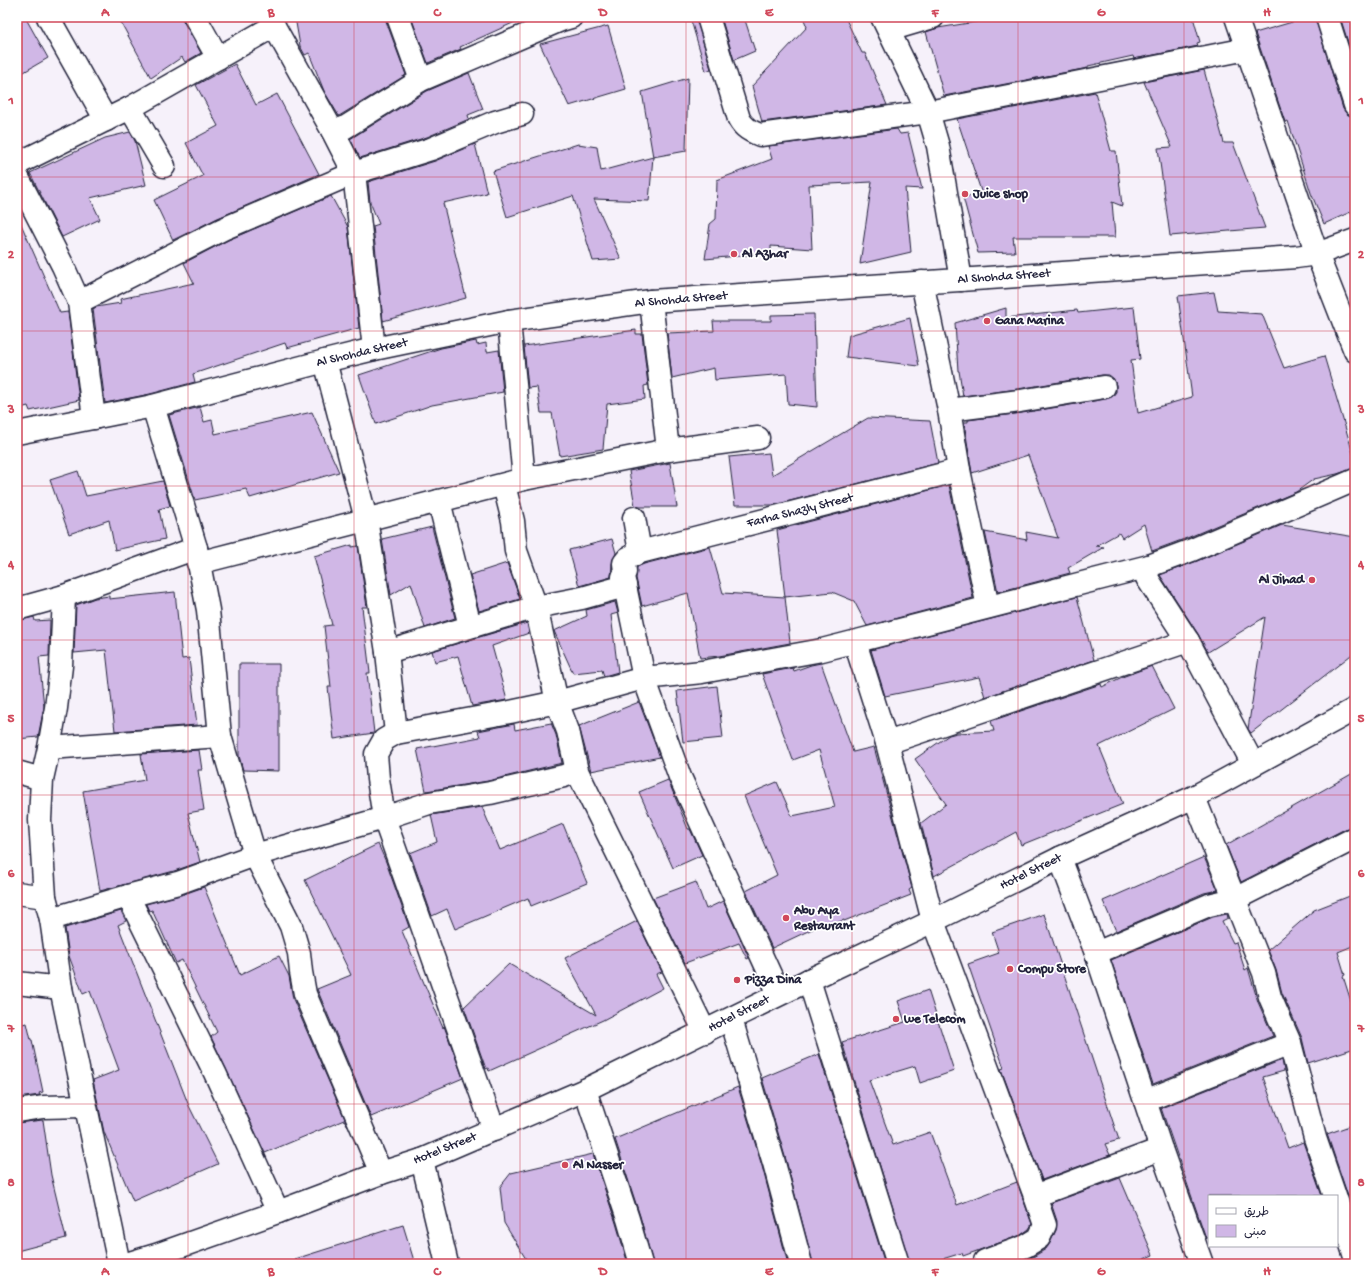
<svg xmlns="http://www.w3.org/2000/svg" width="1372" height="1281" font-family="'Gochi Hand','Playpen Sans Arabic',sans-serif">
	<rect width="100%" height="100%" fill="#f6f1fa"/>
	<filter id="ink" filterUnits="userSpaceOnUse"><feTurbulence type="fractalNoise" baseFrequency=".025" numOctaves="2"/><feDisplacementMap in="SourceGraphic" scale="8" xChannelSelector="R" yChannelSelector="G"/><feConvolveMatrix kernelMatrix="1 2 1 2 8 2 1 2 1" color-interpolation-filters="sRGB"/></filter>
	<g filter="url(#ink)">
		<g fill="#d0b7e6" stroke="#22223b">
			<path d="M17 17H25L48 58 17 76Z"/>
			<path d="M118 17H181L201 53 185 62 182 57 151 78Z"/>
			<path d="M295 17H386V21L406 75 339 116 324 91 309 53 305 55 300 46Z"/>
			<path d="M411 17H526L460 47 461 49 428 63Z"/>
			<path d="M690 17H696L711 69 706 71Z"/>
			<path d="M721 17H744L755 51 734 60Z"/>
			<path d="M803 17H845L862 53H865L887 105 762 122 752 86 807 27Z"/>
			<path d="M1006 17H1193L1200 42 1197 43 1198 46 1134 59 1133 56 1088 66V68L944 96 926 32 938 28Z"/>
			<path d="M1309 17H1315L1343 109 1347 114 1355 117V210L1324 224 1311 193 1288 121 1285 122 1255 33Z"/>
			<path d="M1340 17H1355V64Z"/>
			<path d="M608 26 626 89 569 106 540 44Z"/>
			<path d="M235 64 256 105 277 94 319 174 218 218 173 240 154 200 203 176 186 143 218 126 196 85Z"/>
			<path d="M1204 70 1224 143H1233L1265 228 1170 236 1158 148 1172 147 1144 82Z"/>
			<path d="M469 73 483 109 468 115 469 119 427 137 360 158 350 139 427 91Z"/>
			<path d="M688 78 686 151 653 157 642 92Z"/>
			<path d="M1095 92 1111 151H1116L1122 206 1112 202 1115 237H1013L1015 252 978 253 963 197 982 194 957 119Z"/>
			<path d="M897 129 900 134 908 133 922 189 905 188 911 252 860 264 872 182 809 185 812 249 771 246V253L705 259 710 224 716 219 717 180 772 159 768 146Z"/>
			<path d="M130 132 135 141 146 185 90 198 100 219 62 237 30 173 105 138Z"/>
			<path d="M475 144 487 193 443 203 466 298 383 321 373 226 379 224 370 202 368 182 435 161Z"/>
			<path d="M578 144 597 147 601 171 653 157 649 201 594 199 621 259 593 261 573 196 507 217 493 171Z"/>
			<path d="M331 196 348 227 359 328 287 348 285 343 193 374 195 382 150 394 105 403 93 309 96 307 121 303 120 299 194 283 184 263 228 240Z"/>
			<path d="M17 215 60 313 68 312 79 400 30 411 28 406 17 409Z"/>
			<path d="M1214 292 1218 311 1262 314 1284 368 1324 356 1355 460V468L1337 474 1314 479 1296 492 1187 538 1152 551 1144 524 1122 538 1119 533 1096 546 1104 547 1068 568 1070 573 998 592 985 532 1027 540 1026 532 1058 538 1028 455 972 473 964 422H968V420L1022 413 1106 399 1112 397 1116 392V385L1114 379 1109 375H1102L1018 389 963 396 959 371H958L955 323 1006 308V318L1077 310 1078 313 1134 307 1140 359 1131 360 1138 413 1192 397 1178 296Z"/>
			<path d="M814 314 817 407 788 404 786 374 715 380 714 368 672 378 667 333 714 331 713 321H771V315Z"/>
			<path d="M910 318 919 366 846 357 849 335Z"/>
			<path d="M636 330V334H642L648 385 644 386 645 399 607 404 603 449 560 456 552 413H541L537 387 528 388 524 346Z"/>
			<path d="M476 341 477 345 486 343 487 352 499 350 503 392 432 405 376 424 359 375 441 348Z"/>
			<path d="M200 407 204 422 212 420 215 434 312 412 339 472 250 498 246 489 195 500 169 415Z"/>
			<path d="M868 418 930 421 938 463 774 505H735L729 457 769 453 772 475Z"/>
			<path d="M670 463 677 507H640L635 506 629 471Z"/>
			<path d="M78 471 86 496 163 481 170 506 159 509 165 539 115 550 109 520 69 534 50 480Z"/>
			<path d="M949 485 973 598 867 626 854 601 832 592 785 597 777 530Z"/>
			<path d="M1282 525 1355 537V652L1251 733 1248 729 1265 617 1208 652 1198 634 1160 575 1197 561Z"/>
			<path d="M432 527 455 618 425 628 411 583 391 595 382 539Z"/>
			<path d="M612 539 616 553 612 564 611 577 579 586 569 550Z"/>
			<path d="M352 545V547L358 546 367 607H362L370 673H367L374 733 334 739 328 687H331L324 626 332 625 314 556Z"/>
			<path d="M710 547 723 593 785 597 790 643 719 656 700 658 688 593 642 606 636 578 637 567 644 564Z"/>
			<path d="M507 563 520 599 479 611 470 575Z"/>
			<path d="M175 592 182 659 189 658 197 725 115 731 106 650 74 653 76 605 95 598 109 596V599Z"/>
			<path d="M1077 597 1094 660 985 697 979 677 885 696 871 650Z"/>
			<path d="M615 602 618 613 611 615 618 672 604 676 602 670 573 673 554 631 587 616 586 610Z"/>
			<path d="M34 617 35 621 50 620 49 656 39 657 44 707 38 737 17 739V621Z"/>
			<path d="M527 623 529 633 492 646 507 700 472 706 458 656 435 662 432 651Z"/>
			<path d="M821 663 853 752 874 747 912 888 909 890 911 895 844 921V920L825 927 823 924 772 948 746 891 777 875 744 796 777 782 792 816 835 807 819 750 793 760 762 674 793 668 794 671 811 665Z"/>
			<path d="M239 664H279V771L243 770 239 756Z"/>
			<path d="M1152 666 1174 709 1099 746 1123 804 1021 845 1016 832 934 876 921 823 946 804 915 759 949 735 957 733 994 731 991 721 1101 684 1102 687 1122 677Z"/>
			<path d="M717 686 723 738 683 742 677 691Z"/>
			<path d="M639 702 660 757 591 771 579 726Z"/>
			<path d="M551 723 556 735 562 763 488 781 426 791 417 749 480 737 478 731 514 724 515 730Z"/>
			<path d="M199 750 202 770H198L204 810 188 813 200 862 174 871 100 891 83 791 145 780 141 754Z"/>
			<path d="M1355 772V826L1349 827 1241 882 1226 845Z"/>
			<path d="M668 780 688 829H690L702 855 673 868 639 792Z"/>
			<path d="M482 807 500 850 563 824 587 883 531 906 528 898 455 929 447 909 432 916 410 853 437 842 431 815Z"/>
			<path d="M378 844 386 862 409 927 402 931 443 1028 444 1026 463 1078 371 1117 317 989 351 975 305 880Z"/>
			<path d="M1204 857 1218 890 1204 893 1116 931 1103 901Z"/>
			<path d="M696 882 706 909 723 901 749 958 747 959 739 943 685 963 653 898Z"/>
			<path d="M204 887 240 975 279 956 289 976 293 999 348 1126 344 1120 265 1153 211 1037 217 1032 182 960 176 963 152 910 149 911 146 904 181 895Z"/>
			<path d="M1355 894V945L1338 952 1345 975 1343 976 1355 1014V1048L1308 1063 1302 1038 1282 993 1276 970 1268 950 1314 910Z"/>
			<path d="M121 911 126 921 118 925 189 1106 218 1164 133 1201 104 1132 93 1080 119 1070 90 991 83 994 69 956 65 928Z"/>
			<path d="M1044 914 1119 1140 1105 1144 1110 1155 1042 1180 1001 1069 1004 1068 968 964 999 953 992 932Z"/>
			<path d="M1227 914 1228 918 1222 921 1233 943 1236 942 1245 970 1248 968 1258 1002 1273 1036 1153 1084 1111 960 1213 917Z"/>
			<path d="M637 921 662 972 656 974 663 988 603 1020 489 1071 488 1068 486 1069 464 1007 509 964 596 1015 565 958Z"/>
			<path d="M928 990 954 1071 920 1083 915 1066 869 1080 893 1145 930 1132 957 1205 1017 1182 1032 1224 1029 1229 1021 1235 963 1256 962 1253 926 1264H910L842 1042 905 1022 898 1001Z"/>
			<path d="M27 1023 31 1040H32L43 1092 39 1093 40 1095 17 1098V1025Z"/>
			<path d="M819 1054 885 1264H813L786 1160 762 1078Z"/>
			<path d="M1282 1060 1284 1071 1263 1077 1288 1148 1303 1142 1322 1196H1209V1238H1206L1161 1108Z"/>
			<path d="M738 1087 762 1166 788 1264H653L640 1216 615 1139Z"/>
			<path d="M43 1120 51 1175 66 1238 17 1251V1123Z"/>
			<path d="M1355 1124V1196H1348L1327 1134Z"/>
			<path d="M593 1154 616 1223 628 1264H529L504 1223 500 1187 511 1173Z"/>
			<path d="M1120 1178 1153 1255 1133 1264H1014L1033 1257 1046 1249 1050 1243 1056 1230 1057 1221 1051 1203Z"/>
			<path d="M403 1225 415 1264H296L295 1259Z"/>
		</g>
		<g fill="none" stroke-linecap="round" stroke-linejoin="round">
			<defs>
				<g id="minor">
					<path d="M48 17 106 120"/>
					<path d="M195 17 218 58"/>
					<path d="M271 17 274 26 332 130 354 173 374 349"/>
					<path d="M398 17 421 80"/>
					<path d="M708 17 739 119C744 128 750 131 760 135L928 112 1247 49"/>
					<path d="M882 17 928 112 938 146 961 280"/>
					<path d="M1236 17 1317 254 1355 351"/>
					<path d="M1327 17 1355 105"/>
					<path d="M889 30 933 17"/>
					<path d="M130 108 164 166"/>
					<path d="M332 130 344 128 421 80 561 20 571 17"/>
					<path d="M17 164 130 108 274 26"/>
					<path d="M17 176 63 266 79 302 94 418"/>
					<path d="M922 282 949 410 959 470 988 607"/>
					<path d="M651 301 668 450"/>
					<path d="M79 302 223 229 354 173 431 149 495 122 522 114"/>
					<path d="M509 321 524 479"/>
					<path d="M325 361 366 519 387 652 536 607 582 598 625 586 623 577 625 572 624 563 628 558 640 552 959 470"/>
					<path d="M153 406 196 548 208 610 220 736 255 855 291 926 299 953 301 972 305 994 381 1173"/>
					<path d="M949 410 1020 401 1104 387"/>
					<path d="M439 501 470 626"/>
					<path d="M634 518 640 552"/>
					<path d="M198 563 524 479 668 450 758 438"/>
					<path d="M1149 566 1147 578 1188 641 1253 764"/>
					<path d="M625 586 644 678 680 777 779 994"/>
					<path d="M64 596 61 666 56 708 49 748 220 736"/>
					<path d="M17 609 64 596 196 548"/>
					<path d="M855 642 887 743"/>
					<path d="M387 652 396 733"/>
					<path d="M577 771 705 1032"/>
					<path d="M17 772 42 779"/>
					<path d="M1194 797 1264 973 1270 997 1290 1043 1315 1138 1335 1196"/>
					<path d="M1060 858 1096 953 1161 1149 1202 1264"/>
					<path d="M17 893 45 897 51 919 61 988 119 1264"/>
					<path d="M128 896 215 1073 278 1212"/>
					<path d="M45 897 40 820 42 779 49 748"/>
					<path d="M51 919 128 896 178 883 255 855 384 818 429 803 490 793 564 776 577 771 568 731 557 702 536 607 516 551 513 521 504 485"/>
					<path d="M1096 953 1209 905 1235 899 1355 838"/>
					<path d="M809 980 898 1264"/>
					<path d="M17 983 61 988"/>
					<path d="M731 1019 774 1163 801 1264"/>
					<path d="M585 1090 628 1219 641 1264"/>
					<path d="M1145 1101 1290 1043"/>
					<path d="M17 1111 43 1107 85 1106"/>
					<path d="M494 1130 384 818 378 779 376 754 384 740 396 733 510 712 557 702 644 678 702 672 822 650 1149 566 1192 550 1355 480"/>
					<path d="M1161 1149 1035 1196 933 921 887 743 1188 641"/>
					<path d="M422 1160 447 1264"/>
					<path d="M1337 1201 1355 1257"/>
					<path d="M985 1261 1026 1246 1039 1238 1045 1225 1035 1196"/>
				</g>
				<g id="tertiary">
					<path d="M17 433 153 406 325 361 374 349 509 321 651 301 1296 257 1317 254 1355 240"/>
					<path d="M126 1264 156 1255 278 1212 381 1173 422 1160 585 1090 809 980 933 921 1060 858 1194 797 1355 709"/>
				</g>
			</defs>
			<use href="#minor" stroke="#22223b" stroke-width="25"/>
			<use href="#tertiary" stroke="#22223b" stroke-width="25"/>
			<use href="#minor" stroke="#fff" stroke-width="22"/>
			<use href="#tertiary" stroke="#fff" stroke-width="22"/>
		</g>
	</g>
	<path fill="none" stroke="#d1495b" stroke-width="1" stroke-opacity="0.55" d="M188 17V1264M354 17V1264M520 17V1264M686 17V1264M852 17V1264M1018 17V1264M1184 17V1264M17 177H1355M17 331H1355M17 486H1355M17 640H1355M17 795H1355M17 950H1355M17 1104H1355"/>
	<g fill="#d1495b" stroke="#fff" stroke-width="1.5">
		<circle cx="965" cy="194" r="4"/>
		<circle cx="734" cy="254" r="4"/>
		<circle cx="987" cy="321" r="4"/>
		<circle cx="1312" cy="580" r="4"/>
		<circle cx="786" cy="918" r="4"/>
		<circle cx="1010" cy="969" r="4"/>
		<circle cx="737" cy="980" r="4"/>
		<circle cx="896" cy="1019" r="4"/>
		<circle cx="565" cy="1165" r="4"/>
	</g>
	<g text-anchor="middle" dominant-baseline="central" stroke-width="3.5" stroke-linejoin="round" paint-order="stroke">
		<g font-size="13" font-weight="bold" fill="#22223b" stroke="#fff" text-anchor="start">
			<text x="973" y="194">Juice shop</text>
			<text x="742" y="254">Al Azhar</text>
			<text x="995" y="321">Gana Marina</text>
			<text x="1304" y="580" text-anchor="end">Al Jihad</text>
			<text x="794" y="911">Abu Aya<tspan x="794" dy="15">Restaurant</tspan></text>
			<text x="1018" y="969">Compu Store</text>
			<text x="745" y="980">Pizza Dina</text>
			<text x="904" y="1019">we Telecom</text>
			<text x="573" y="1165">Al Nasser</text>
		</g>
		<g font-size="13" fill="#22223b" stroke="#fff">
			<text transform="translate(1004 277) rotate(-4)">Al Shohda Street</text>
			<text transform="translate(681 300) rotate(-5)">Al Shohda Street</text>
			<text transform="translate(362 353) rotate(-13)">Al Shohda Street</text>
			<text transform="translate(800 511) rotate(-14)">Farha Shazly Street</text>
			<text transform="translate(1031 872) rotate(-26)">Hotel Street</text>
			<text transform="translate(739 1014) rotate(-27)">Hotel Street</text>
			<text transform="translate(445 1149) rotate(-22)">Hotel Street</text>
		</g>
	</g>
	<rect width="1372" height="1281" fill="none" stroke="#fff" stroke-width="44"/>
	<rect x="1208" y="1195" width="130" height="52" fill="#ffffff" stroke="#a7a7b1"/>
	<rect x="1216" y="1208" width="20" height="6" fill="#ffffff" stroke="#a7a7b1"/>
	<text x="1244" y="1215" font-size="12" fill="#22223b">طريق</text>
	<rect x="1216" y="1225" width="20" height="12" fill="#d0b7e6" stroke="#a7a7b1"/>
	<text x="1244" y="1235" font-size="12" fill="#22223b">مبنى</text>
	<rect x="22" y="22" width="1328" height="1237" fill="none" stroke="#d1495b" stroke-width="1.5"/>
	<g font-size="13" text-anchor="middle" font-weight="bold" fill="#d1495b">
		<text x="105" y="16">A</text>
		<text x="271" y="16">B</text>
		<text x="437" y="16">C</text>
		<text x="603" y="16">D</text>
		<text x="769" y="16">E</text>
		<text x="935" y="16">F</text>
		<text x="1101" y="16">G</text>
		<text x="1267" y="16">H</text>
		<text x="11" y="104">1</text>
		<text x="1361" y="104">1</text>
		<text x="11" y="258">2</text>
		<text x="1361" y="258">2</text>
		<text x="11" y="413">3</text>
		<text x="1361" y="413">3</text>
		<text x="11" y="568">4</text>
		<text x="1361" y="568">4</text>
		<text x="11" y="722">5</text>
		<text x="1361" y="722">5</text>
		<text x="11" y="877">6</text>
		<text x="1361" y="877">6</text>
		<text x="11" y="1032">7</text>
		<text x="1361" y="1032">7</text>
		<text x="11" y="1186">8</text>
		<text x="1361" y="1186">8</text>
		<text x="105" y="1275">A</text>
		<text x="271" y="1275">B</text>
		<text x="437" y="1275">C</text>
		<text x="603" y="1275">D</text>
		<text x="769" y="1275">E</text>
		<text x="935" y="1275">F</text>
		<text x="1101" y="1275">G</text>
		<text x="1267" y="1275">H</text>
	</g>
</svg>
